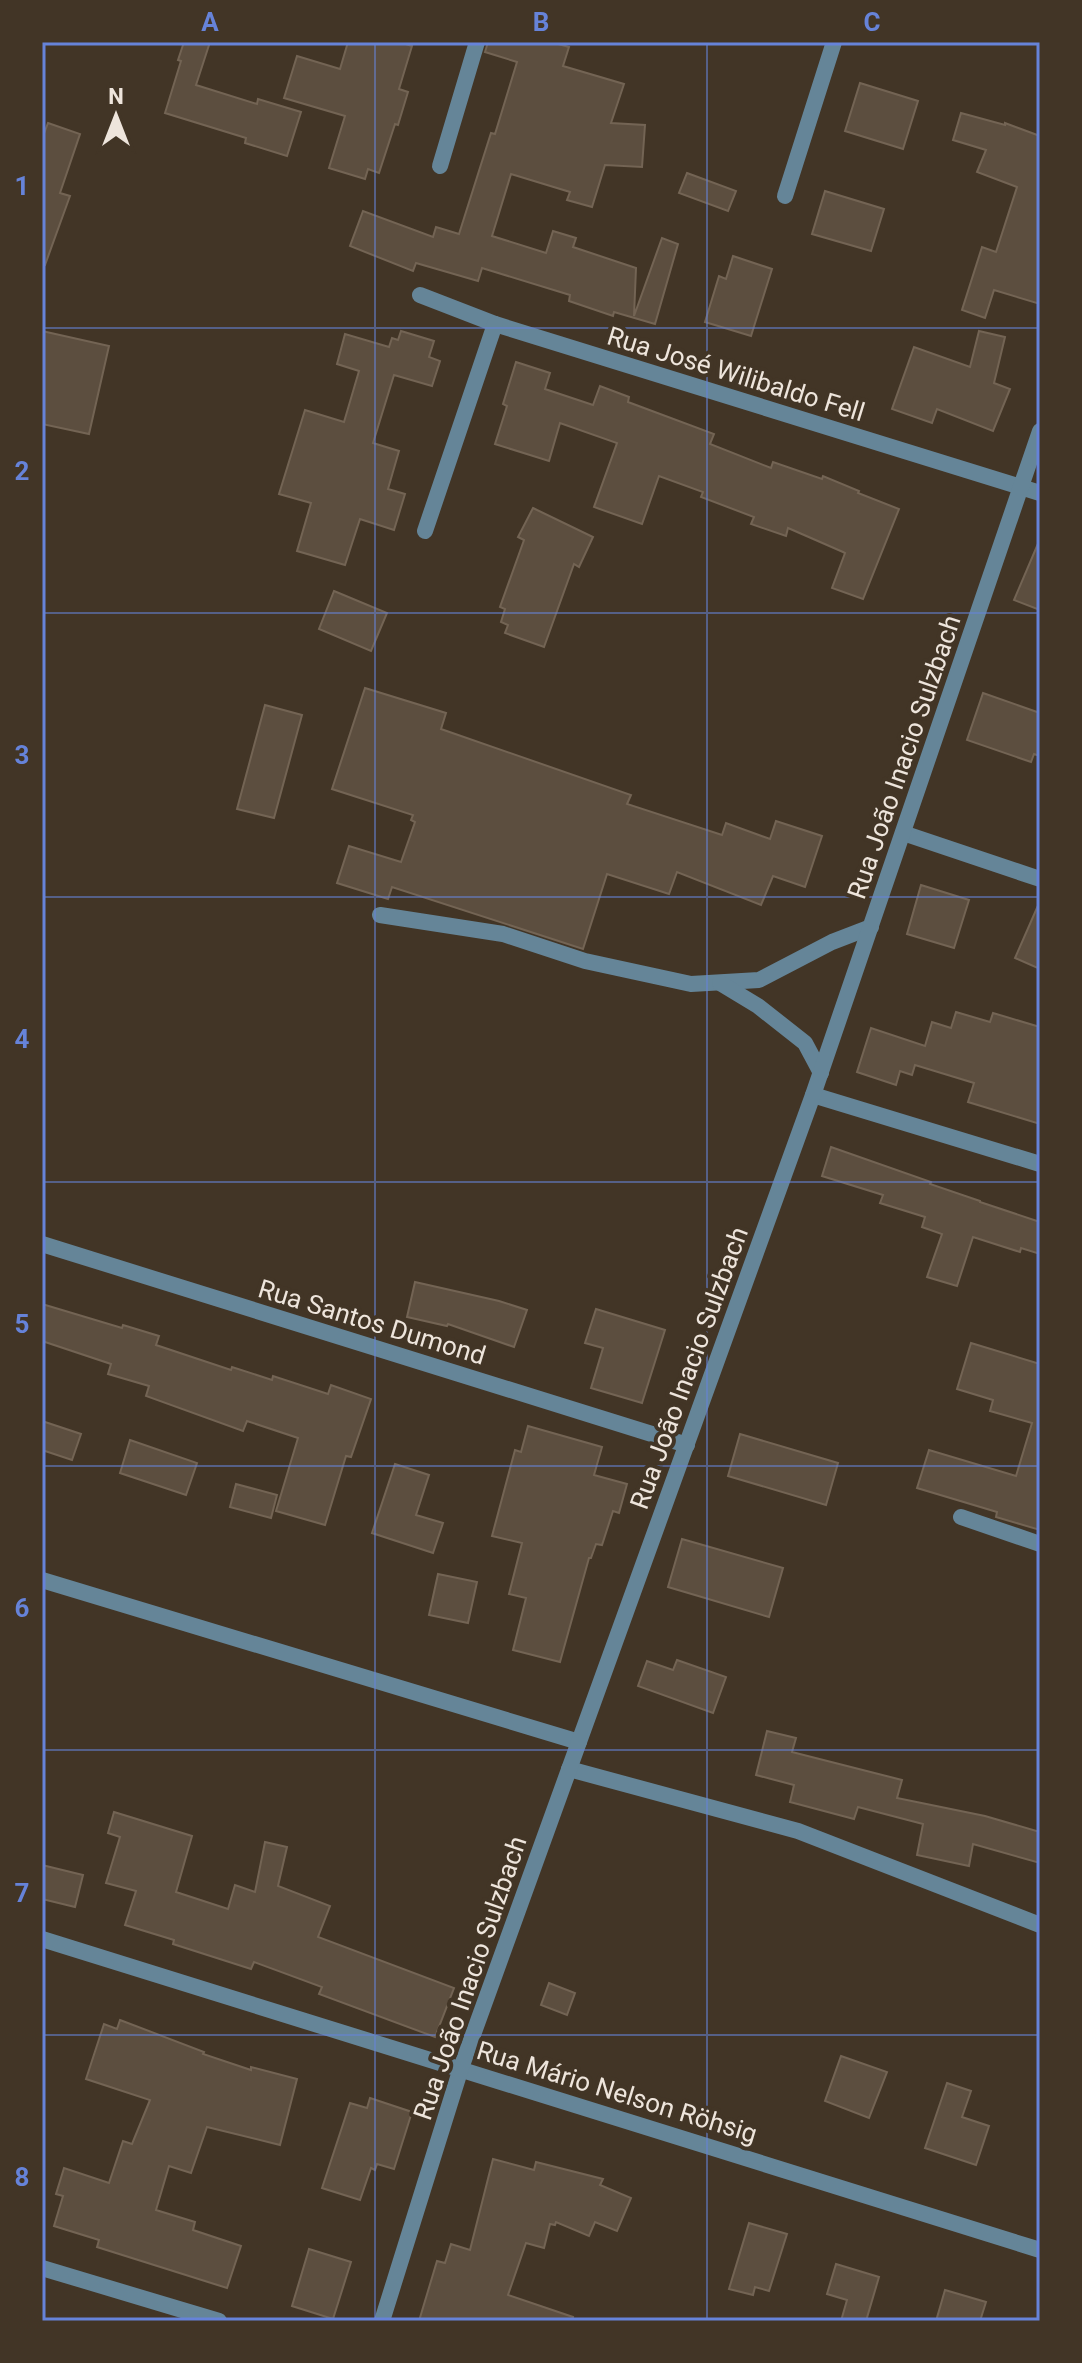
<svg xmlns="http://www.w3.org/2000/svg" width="1082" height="2363" font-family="Roboto,sans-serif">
	<rect width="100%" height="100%" fill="#423526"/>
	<g fill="#5c4e3f" stroke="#736454" stroke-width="2">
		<path d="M184 42H210L196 85 257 104 258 99 301 112 287 156 245 143 246 138 165 113 181 61 178 60Z"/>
		<path d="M348 42H399L412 46 399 89 408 92 398 125 395 124 379 173 368 169 365 179 329 168 345 116 284 98 297 56 340 69Z"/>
		<path d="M488 42H551L569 47 563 66 624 84 611 123 645 125 642 167 605 165 592 207 567 200 570 192 511 174 492 236 546 253 553 231 576 238 573 247 636 268 634 316 662 238 678 244 655 324 614 312 613 316 569 301 570 295 482 268 478 281 416 263 413 271 350 246 363 211 433 237 436 227 459 234 491 133 495 134 517 62 485 52Z"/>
		<path d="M860 83 918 101 903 149 845 131Z"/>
		<path d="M961 113 1005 125V123L1040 136V304L994 290 985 318 962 310 982 247 996 252 1017 187 977 172 986 150 953 140Z"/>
		<path d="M48 123 80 134 60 193 70 196 45 265 42 264V139Z"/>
		<path d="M687 173 736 191 728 211 679 193Z"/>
		<path d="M825 191 884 209 871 251 812 234Z"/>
		<path d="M733 256 772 269 751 336 705 322 719 276 726 279Z"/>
		<path d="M42 331 109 346 89 434 42 424Z"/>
		<path d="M401 331 434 341 429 357 440 361 432 386 394 375 373 443 399 451 388 489 405 494 394 530 360 519 345 565 297 551 311 503 279 494 305 410 344 422 359 371 337 364 345 334 389 347 392 338 398 340Z"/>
		<path d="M979 331 1005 337 994 383 1010 389 993 431 937 409 932 423 892 409 914 347 970 367Z"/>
		<path d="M516 362 550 373 545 389 593 405 600 386 629 397 628 402 714 434 710 444 771 468 773 462 822 479 823 476 859 491 858 493 899 509 863 599 832 588 845 553 843 552 788 528 786 536 751 524 754 517 701 497 703 492 659 476 642 524 594 507 617 443 560 423 549 461 495 444 507 406 503 404Z"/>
		<path d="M533 508 593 537 579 567 574 564 544 647 505 633 508 625 501 622 505 609 500 607 524 540 518 537Z"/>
		<path d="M1040 539V610L1014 600Z"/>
		<path d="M334 591 387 613 371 651 319 629Z"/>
		<path d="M365 688 446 713 441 729 631 795 627 804 722 835 726 823 770 839 776 821 822 836 805 887 773 876 761 905 677 872 669 894 607 874 583 949 392 887 388 899 337 883 349 846 401 862 415 822 411 820 413 815 332 789Z"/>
		<path d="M983 693 1040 713V756L1034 754 1031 762 967 740Z"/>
		<path d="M265 705 302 715 274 818 237 809Z"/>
		<path d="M921 885 969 900 954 948 907 934Z"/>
		<path d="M1040 901V969L1015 958Z"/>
		<path d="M956 1012 990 1022 993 1013 1040 1027V1124L968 1102 974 1083 915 1065 912 1075 900 1071 896 1085 857 1072 871 1028 925 1046 932 1022 951 1028Z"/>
		<path d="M831 1147 931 1182 930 1184 980 1201V1202L1040 1222V1254L1021 1248 1020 1252 973 1237 957 1286 927 1277 942 1234 922 1227 925 1217 880 1203 883 1195 822 1176Z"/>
		<path d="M415 1282 499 1301 527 1310 514 1347 448 1324 447 1326 407 1317Z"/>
		<path d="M42 1304 122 1328 123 1325 159 1336 156 1345 231 1370 232 1367 272 1380 273 1376 328 1394 331 1385 371 1399 351 1457 346 1456 325 1525 276 1511 298 1438 247 1421 243 1431 146 1396 149 1386 108 1374 111 1364 42 1341Z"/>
		<path d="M596 1309 665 1330 642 1403 591 1388 603 1348 585 1343Z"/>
		<path d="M971 1343 1040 1364V1530L996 1517 997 1512 917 1488 929 1450 1016 1476 1032 1423 990 1411 993 1400 957 1389Z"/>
		<path d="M42 1421 81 1434 72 1460 42 1450Z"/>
		<path d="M528 1426 602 1447 594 1475 627 1484 619 1513 613 1511 602 1545 596 1544 591 1558H589L560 1662 513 1650 526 1598 509 1594 522 1543 492 1536 515 1450 521 1452Z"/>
		<path d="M740 1434 838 1463 826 1505 728 1476Z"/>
		<path d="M130 1440 197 1463 186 1495 120 1473Z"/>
		<path d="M395 1464 429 1475 416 1515 443 1523 433 1553 372 1533Z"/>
		<path d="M236 1484 277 1495 271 1518 230 1507Z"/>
		<path d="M682 1539 783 1568 769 1617 668 1587Z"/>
		<path d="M438 1574 477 1582 468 1623 429 1615Z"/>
		<path d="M677 1660 726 1677 713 1713 638 1686 647 1661 673 1670Z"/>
		<path d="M767 1731 796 1738 792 1752 902 1780 897 1798 985 1816 1040 1832V1863L973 1844 969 1866 917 1855 923 1824 858 1807 854 1819 790 1802 794 1785 756 1775Z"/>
		<path d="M114 1812 192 1836 176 1892 228 1909 235 1885 255 1892 265 1842 287 1847 278 1886 330 1906 318 1937 454 1988 435 2037 319 1994 322 1987 254 1962 251 1969 173 1944 174 1940 125 1925 136 1891 106 1883 120 1837 108 1833Z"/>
		<path d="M42 1865 83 1875 75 1907 42 1899Z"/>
		<path d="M549 1983 575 1993 567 2015 541 2005Z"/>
		<path d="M120 2020 204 2052 203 2054 251 2070V2067L297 2079 280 2145 207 2127 191 2173 169 2166 156 2210 195 2222 193 2230 241 2246 227 2288 97 2247 99 2240 54 2226 63 2196 56 2194 64 2168 109 2183 123 2141 132 2144 150 2100 86 2079 104 2024 117 2029Z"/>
		<path d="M841 2056 887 2072 869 2118 825 2101Z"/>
		<path d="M947 2083 971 2091 962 2117 989 2126 976 2165 925 2148Z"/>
		<path d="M370 2098 412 2112 394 2169 377 2164 375 2170 371 2168 360 2200 322 2188 350 2103 367 2108Z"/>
		<path d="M493 2159 534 2170 536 2162 603 2179 600 2185 631 2198 617 2231 595 2222 589 2236 556 2222 555 2225 550 2224 544 2248 526 2243 508 2295 573 2317 572 2321H419L437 2261 445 2263 451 2244 470 2250Z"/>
		<path d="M749 2223 787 2234 769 2291 755 2287 753 2295 729 2289Z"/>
		<path d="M309 2249 351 2262 333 2319 292 2306Z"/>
		<path d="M836 2264 879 2277 866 2321H841L847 2300 827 2294Z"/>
		<path d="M945 2290 986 2302 980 2321H936Z"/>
	</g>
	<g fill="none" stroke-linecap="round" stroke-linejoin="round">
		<g stroke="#658598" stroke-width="16">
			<path d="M380 915 503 934 585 961 691 984 759 980 832 942 871 927"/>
			<path d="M720 983 758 1006 805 1043 821 1073"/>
		</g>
		<g stroke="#658598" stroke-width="16">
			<path d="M440 166 477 42"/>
			<path d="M785 196 834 42"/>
			<path d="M420 295 495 324 1040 493"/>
			<path d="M425 531 495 324"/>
			<path d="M903 833 1040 879"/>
			<path d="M813 1095 1040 1164"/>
			<path d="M42 1244 687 1445"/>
			<path d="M961 1517 1040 1544"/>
			<path d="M42 1580 579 1742"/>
			<path d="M569 1769 798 1831 1040 1925"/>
			<path d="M42 1939 1040 2250"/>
		</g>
		<g stroke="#658598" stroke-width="16">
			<path d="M42 2268 219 2321"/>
			<path d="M382 2321 461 2068 813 1095 1040 431"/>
		</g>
	</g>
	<path fill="none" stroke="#6683d9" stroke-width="2" stroke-opacity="0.55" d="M375 42V2321M707 42V2321M42 328H1040M42 613H1040M42 897H1040M42 1182H1040M42 1466H1040M42 1750H1040M42 2035H1040"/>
	<g text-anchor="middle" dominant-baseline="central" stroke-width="8" stroke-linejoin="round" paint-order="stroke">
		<g font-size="26" fill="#eee5dc" stroke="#423526">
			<text transform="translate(736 374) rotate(17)">Rua José Wilibaldo Fell</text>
			<text transform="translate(904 757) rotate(-71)">Rua João Inacio Sulzbach</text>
			<text transform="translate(372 1322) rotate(17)">Rua Santos Dumond</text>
			<text transform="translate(689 1368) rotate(-70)">Rua João Inacio Sulzbach</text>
			<text transform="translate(470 1978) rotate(-71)">Rua João Inacio Sulzbach</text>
			<text transform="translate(617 2092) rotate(17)">Rua Mário Nelson Röhsig</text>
		</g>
	</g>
	<rect width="1082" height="2363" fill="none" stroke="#423526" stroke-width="88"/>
	<g transform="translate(116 116)" stroke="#423526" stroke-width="6" paint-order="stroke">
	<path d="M0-6L14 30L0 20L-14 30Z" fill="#eee5dc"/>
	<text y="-12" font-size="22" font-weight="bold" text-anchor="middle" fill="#eee5dc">N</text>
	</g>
	<rect x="44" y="44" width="994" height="2275" fill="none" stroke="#6683d9" stroke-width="3"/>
	<g font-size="26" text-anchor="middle" font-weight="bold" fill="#6683d9">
		<text x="210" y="31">A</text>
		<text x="541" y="31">B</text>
		<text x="872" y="31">C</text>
		<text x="22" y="195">1</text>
		<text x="22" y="480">2</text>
		<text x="22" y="764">3</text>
		<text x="22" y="1048">4</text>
		<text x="22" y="1333">5</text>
		<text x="22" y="1617">6</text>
		<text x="22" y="1902">7</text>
		<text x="22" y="2186">8</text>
	</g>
</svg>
